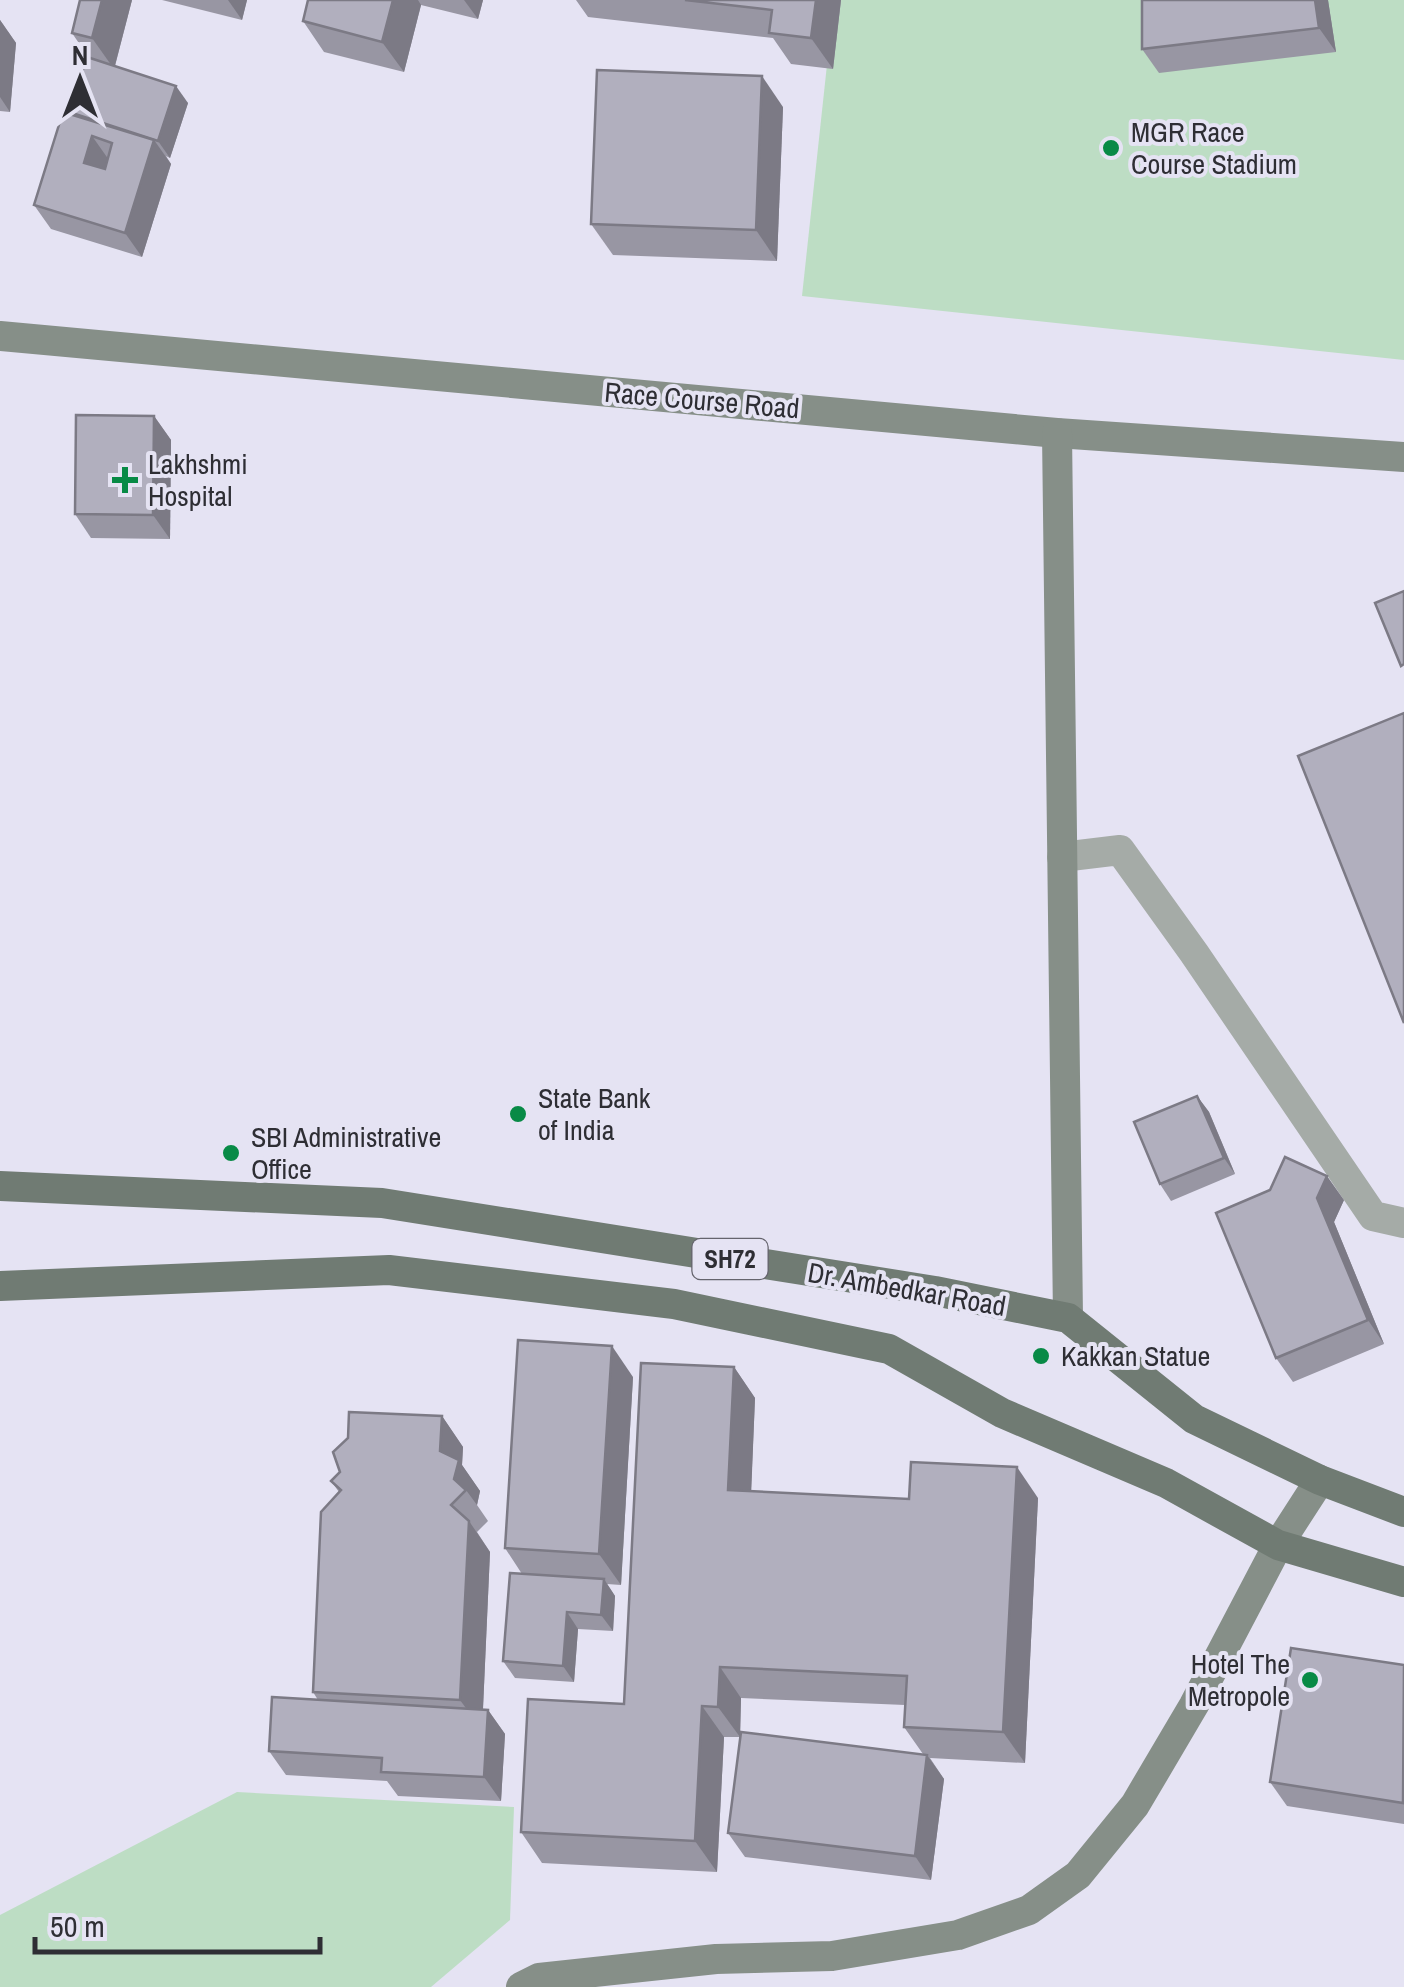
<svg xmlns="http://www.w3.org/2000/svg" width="1404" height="1987" font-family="'Archivo Narrow',sans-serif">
	<rect width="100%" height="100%" fill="#e5e3f3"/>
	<g fill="#bdddc4">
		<path d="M834 0H1404V360L802 296Z"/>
		<path d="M237 1792 514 1807 510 1920 431 1987H0V1915Z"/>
	</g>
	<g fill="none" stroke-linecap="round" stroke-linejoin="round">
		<path stroke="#a5aba7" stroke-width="30" d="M1062 857 1120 850 1194 953 1373 1216 1404 1223"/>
		<g stroke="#868f88" stroke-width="30">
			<path d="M0 336 1057 433 1404 457"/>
			<path d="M1057 433 1068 1318"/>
			<path d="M521 1987 539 1978 716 1959 832 1956 958 1935 1029 1910 1078 1875 1135 1805 1194 1705 1278 1545 1320 1480"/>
		</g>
		<g stroke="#707b73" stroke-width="30">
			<path d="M0 1186 382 1203 935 1291 1068 1318 1194 1419 1320 1480 1404 1512"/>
			<path d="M0 1286 389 1270 674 1304 889 1349 1002 1413 1166 1483 1278 1545 1404 1582"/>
		</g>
	</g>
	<g fill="#9896a3">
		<path d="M132 0 115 66 188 103 170 158 166 156 171 164 142 257 51 229 34 205 71 115 69 112 89 58 72 33Z"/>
		<path d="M162 0H247L242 20Z"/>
		<path d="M308 0H483L478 19 421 5 404 72 324 52 303 21Z"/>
		<path d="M576 0H841L833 69 791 64 773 38 588 17Z"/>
		<path d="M1142 0H1328L1336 52 1159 73 1142 49Z"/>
		<path d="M0 20 16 43 10 112 0 111Z"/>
		<path d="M783 107 777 261 613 255 591 224Z"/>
		<path d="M154 416 171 440 170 539 91 538 75 514Z"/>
		<path d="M1197 1096 1209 1112 1235 1174 1171 1201 1160 1184Z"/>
		<path d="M1344 1200 1334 1222 1384 1344 1293 1382 1276 1358 1216 1213Z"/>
		<path d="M734 1367 755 1398 751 1491 909 1499 1038 1498 1025 1763 930 1758 944 1779 931 1880 745 1857 728 1833 923 1754 904 1727 905 1705 741 1698 740 1737H724L717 1872 542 1863 521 1832 624 1704Z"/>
		<path d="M633 1377 621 1585 607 1584 615 1596 613 1631 578 1629 574 1682 515 1678 503 1661 522 1574 505 1548Z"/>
		<path d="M442 1416 463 1447 462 1465 480 1491 477 1505 488 1521 477 1532 490 1552 483 1709 488 1710 505 1734 501 1801 398 1796 387 1781 286 1775 269 1751 318 1700 313 1692 339 1492 331 1481Z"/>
		<path d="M1404 1665V1824L1287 1806 1270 1782Z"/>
	</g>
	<g fill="#7c7a85">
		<path d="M102 0H132L114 69 92 38Z"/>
		<path d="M228 0H247L242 20Z"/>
		<path d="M393 0H418L421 5 404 72 382 42Z"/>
		<path d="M464 0H483L478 19Z"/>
		<path d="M816 0H841L833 69 811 38Z"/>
		<path d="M1315 0H1328L1336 52 1319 28Z"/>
		<path d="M0 20 16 43 10 112 0 97Z"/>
		<path d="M762 76 783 107 777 261 756 230Z"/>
		<path d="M176 86 188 103 170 158 158 141Z"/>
		<path d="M92 136 109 160 101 187 84 163Z"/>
		<path d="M154 140 171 164 142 257 125 233Z"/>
		<path d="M154 416 171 440 170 539 153 515Z"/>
		<path d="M1197 1096 1209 1112 1235 1174 1224 1158Z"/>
		<path d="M1327 1176 1344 1200 1334 1222 1384 1344 1368 1320 1317 1198Z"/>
		<path d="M612 1346 633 1377 621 1585 599 1554Z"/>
		<path d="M734 1367 755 1398 750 1521 728 1490Z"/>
		<path d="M442 1416 463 1447 462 1465 480 1491 477 1505 466 1490 454 1479 440 1451Z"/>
		<path d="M1017 1467 1038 1498 1025 1763 1003 1732Z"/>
		<path d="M469 1521 490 1552 482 1730 460 1700Z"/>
		<path d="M604 1579 615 1596 613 1631 601 1615Z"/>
		<path d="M567 1612 578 1629 574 1682 563 1666Z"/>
		<path d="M720 1667 741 1698 740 1737 718 1707Z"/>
		<path d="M702 1706 724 1737 717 1872 695 1841Z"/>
		<path d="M488 1710 505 1734 501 1801 484 1777Z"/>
		<path d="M927 1755 944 1779 931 1880 915 1856Z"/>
	</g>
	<g fill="#b1afbe" stroke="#7c7a85" stroke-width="2.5" fill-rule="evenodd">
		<path d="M80 0H102L92 38 72 33Z"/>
		<path d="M308 0H393L382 42 303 21Z"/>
		<path d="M685 0H816L811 38 769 33 772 10Z"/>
		<path d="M1142 0H1315L1319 28 1142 49Z"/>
		<path d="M87 57 176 86 158 141 69 112Z"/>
		<path d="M597 70 762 76 756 230 591 224Z"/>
		<path d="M63 112 154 140 125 233 34 205ZM92 136 112 143 105 169 84 163Z"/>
		<path d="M76 415 154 416 153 515 75 514Z"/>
		<path d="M1404 591V664L1401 666 1375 603Z"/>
		<path d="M1404 713V1023L1298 756Z"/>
		<path d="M1197 1096 1224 1158 1160 1184 1134 1122Z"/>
		<path d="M1285 1157 1327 1176 1317 1198 1368 1320 1276 1358 1216 1213 1270 1190Z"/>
		<path d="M518 1340 612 1346 599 1554 505 1548Z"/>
		<path d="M641 1363 734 1367 728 1490 909 1499 911 1462 1017 1467 1003 1732 904 1727 907 1676 720 1667 718 1707 702 1706 695 1841 521 1832 528 1699 624 1704Z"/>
		<path d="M349 1412 442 1416 440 1451 459 1460 454 1479 466 1490 451 1505 469 1521 460 1700 313 1692 321 1512 341 1490 331 1481 340 1472 333 1452 348 1438Z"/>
		<path d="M510 1573 604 1579 601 1615 567 1612 563 1666 503 1661Z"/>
		<path d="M1291 1648 1404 1665 1403 1803 1270 1782Z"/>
		<path d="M272 1697 488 1710 484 1777 381 1772 382 1758 269 1751Z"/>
		<path d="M741 1732 927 1755 915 1856 728 1833Z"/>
	</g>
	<g fill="#088a46" stroke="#e5e3f3" stroke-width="4">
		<circle cx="1111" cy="148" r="10"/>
		<path d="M120 465h10v10h10v10h-10v10h-10v-10h-10v-10h10z"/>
		<circle cx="518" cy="1114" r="10"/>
		<circle cx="231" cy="1153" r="10"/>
		<circle cx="1041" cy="1356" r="10"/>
		<circle cx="1310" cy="1680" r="10"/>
	</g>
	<g text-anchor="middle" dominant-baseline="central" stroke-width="8" stroke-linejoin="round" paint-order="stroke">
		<rect fill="#e5e3f3" stroke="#65646d" stroke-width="2.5" x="692.5" y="1239" width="75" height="40" rx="8"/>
		<g font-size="25" font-weight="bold" fill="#2e2e34">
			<text x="730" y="1259">SH72</text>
		</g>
		<g font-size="28" fill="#2e2e34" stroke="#e5e3f3" text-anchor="start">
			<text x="1131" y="132">MGR Race<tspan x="1131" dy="32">Course Stadium</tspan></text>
			<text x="148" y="464">Lakhshmi<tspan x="148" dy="32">Hospital</tspan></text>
			<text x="538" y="1098">State Bank<tspan x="538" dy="32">of India</tspan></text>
			<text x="251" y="1137">SBI Administrative<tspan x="251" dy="32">Office</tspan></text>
			<text x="1061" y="1356">Kakkan Statue</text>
			<text x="1290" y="1664" text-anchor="end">Hotel The<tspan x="1290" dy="32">Metropole</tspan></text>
		</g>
		<g font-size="28" fill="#2e2e34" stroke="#e5e3f3">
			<text transform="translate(702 400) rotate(5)">Race Course Road</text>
			<text transform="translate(907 1289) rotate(10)">Dr. Ambedkar Road</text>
		</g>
	</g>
	<g transform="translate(80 80)" stroke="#e5e3f3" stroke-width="8" paint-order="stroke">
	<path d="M0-8L18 38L0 25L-18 38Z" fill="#2e2e34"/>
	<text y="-15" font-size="28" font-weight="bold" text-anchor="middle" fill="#2e2e34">N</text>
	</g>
	<path d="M35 1937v15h285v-15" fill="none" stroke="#2e2e34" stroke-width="5"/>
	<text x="50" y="1937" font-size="30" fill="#2e2e34" stroke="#e5e3f3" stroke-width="8" paint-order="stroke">50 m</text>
</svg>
